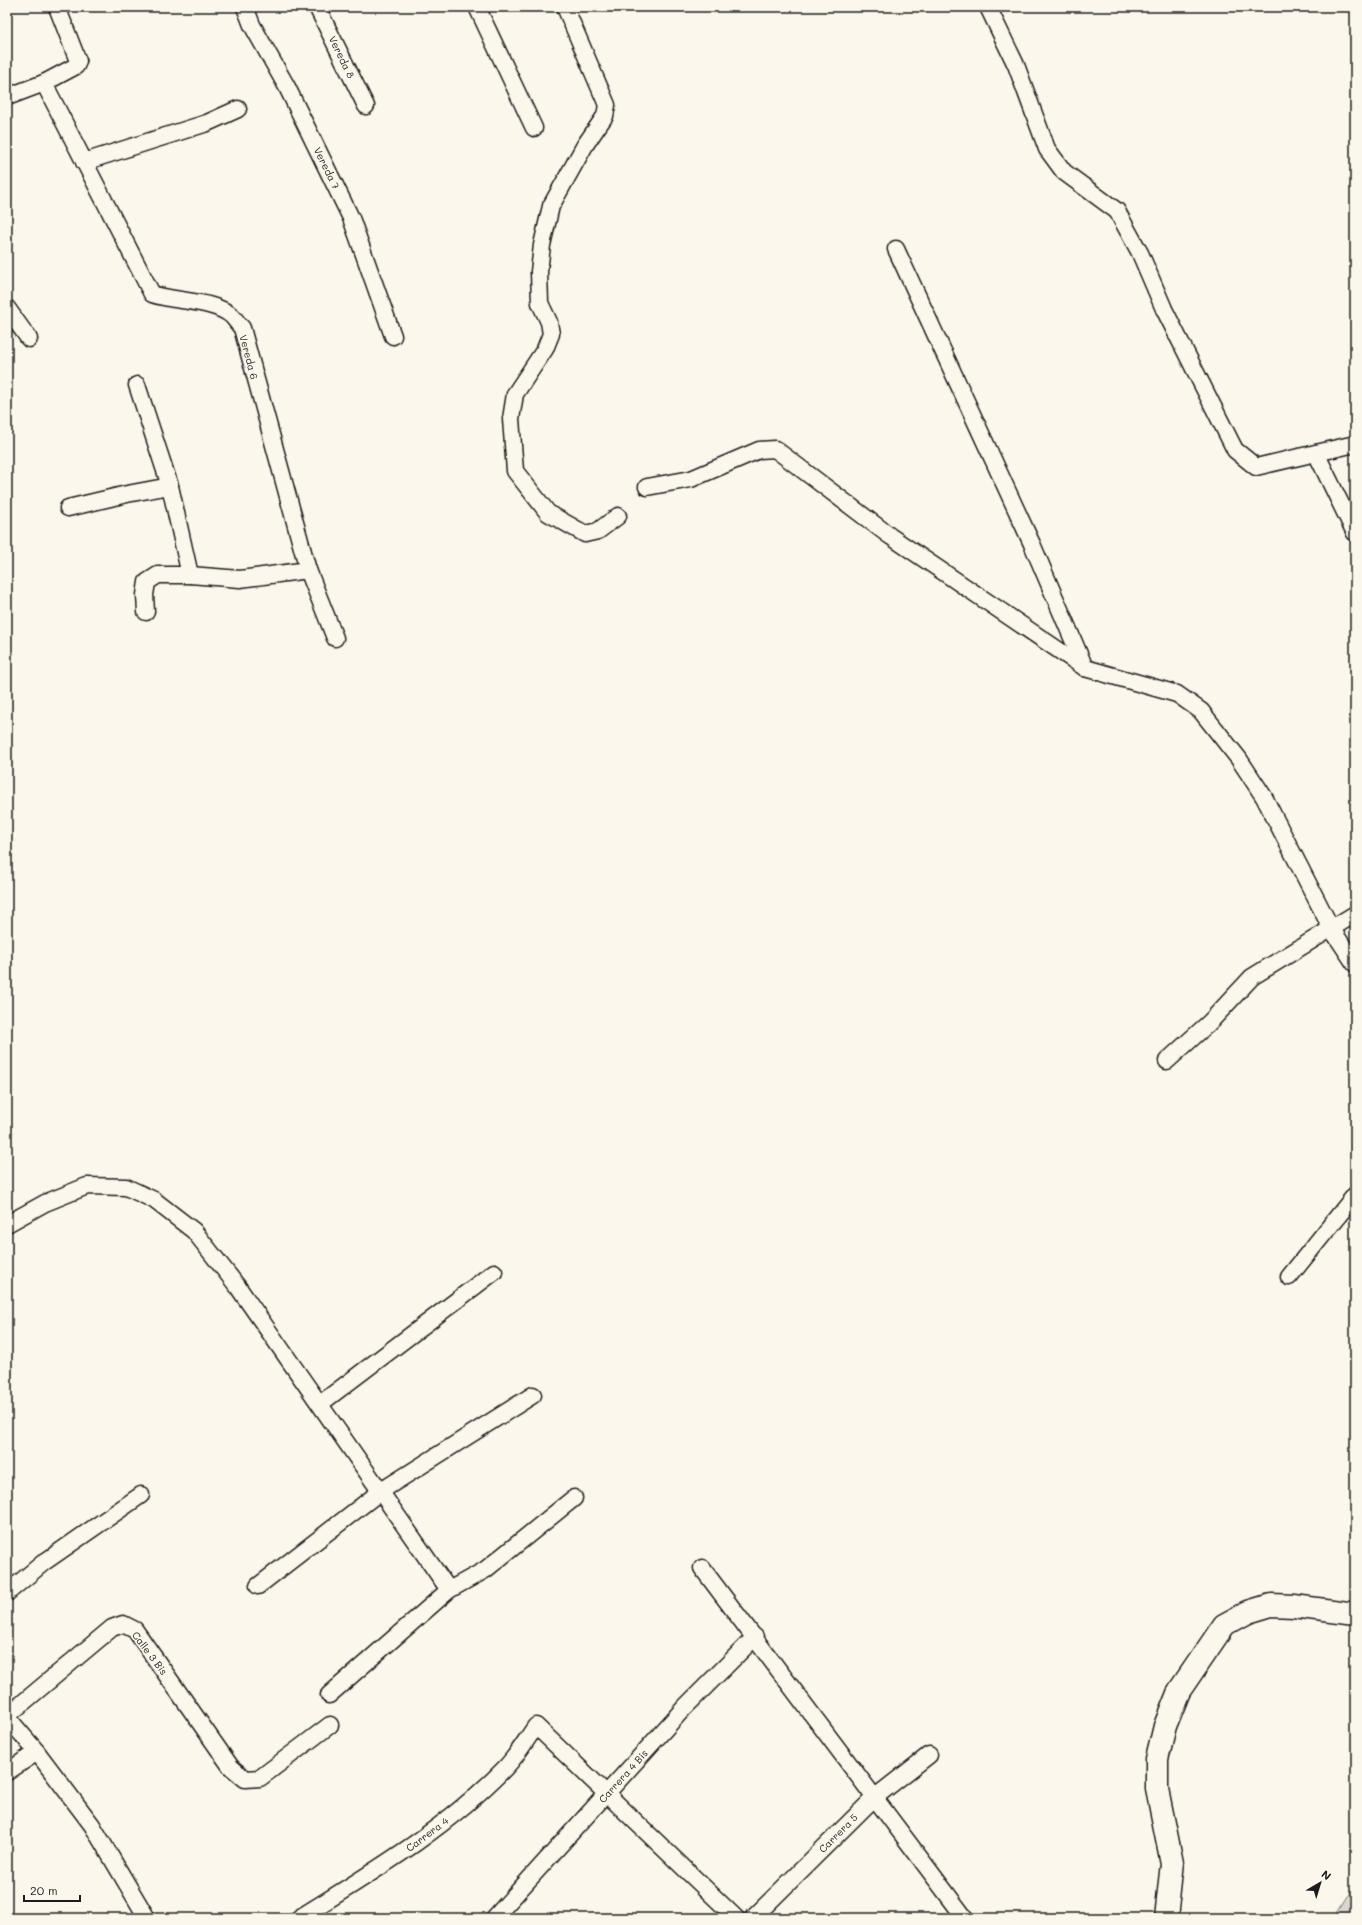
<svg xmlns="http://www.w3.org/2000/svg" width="1362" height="1925" font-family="Mali,sans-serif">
	<rect width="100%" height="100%" fill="#fbf7ec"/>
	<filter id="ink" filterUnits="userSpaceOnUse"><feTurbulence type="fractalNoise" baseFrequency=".025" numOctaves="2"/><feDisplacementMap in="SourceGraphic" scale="8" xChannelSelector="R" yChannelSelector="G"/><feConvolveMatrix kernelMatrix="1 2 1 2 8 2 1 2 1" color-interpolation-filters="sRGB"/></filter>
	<g filter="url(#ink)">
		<path fill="#dad7ce" stroke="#7b7a75" d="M1355 1884V1918H1334Z"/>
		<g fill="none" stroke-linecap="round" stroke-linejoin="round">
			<defs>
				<g id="minor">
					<path d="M245 7 252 25 287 87 351 218 393 336"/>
					<path d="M317 7 366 106"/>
					<path d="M477 7 534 128"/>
					<path d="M565 7 607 105 605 116 585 145 551 206 542 245 539 272 540 303 549 322 551 334 545 349 515 394 511 419 515 471 548 513 585 534 598 531 618 516"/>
					<path d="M988 7 1016 65 1047 149 1064 172 1117 211 1140 253 1164 309 1235 450 1256 467 1316 453"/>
					<path d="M44 83 152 294C175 302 214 300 232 316 235 319 238 324 242 328L308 570 335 638"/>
					<path d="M7 97 44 83 76 66 78 61 57 7"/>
					<path d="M84 162 207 123 238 109"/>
					<path d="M896 249 1032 544 1085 668"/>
					<path d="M7 308 29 339"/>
					<path d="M137 385 170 486 190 575"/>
					<path d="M1355 444 1316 453 1355 533"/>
					<path d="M647 487 691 479 759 450 775 449 890 536 1085 668 1177 694 1201 711 1239 759 1264 797 1331 928 1355 964"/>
					<path d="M68 508 127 494 170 486"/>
					<path d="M146 612 145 595 147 582 158 575H190L240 579 308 570"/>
					<path d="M1167 1061 1210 1022 1252 977 1355 914"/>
					<path d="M7 1224 45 1203 87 1186 126 1187 154 1200 194 1231 238 1287 449 1590"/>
					<path d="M1289 1277 1355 1195"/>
					<path d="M320 1404 494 1272"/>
					<path d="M702 1568 965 1918"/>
					<path d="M258 1586 381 1491 533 1395"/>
					<path d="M7 1593 43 1563 141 1495"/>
					<path d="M329 1695 449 1590 485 1570 574 1498"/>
					<path d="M7 1716 112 1628 123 1624 135 1630 231 1767 245 1779 260 1778 330 1725"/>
					<path d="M7 1717 37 1752 92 1825 147 1918"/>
					<path d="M7 1772 37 1752"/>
					<path d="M299 1918C371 1873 446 1829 505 1768 517 1756 526 1740 536 1726L736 1918"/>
					<path d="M494 1918 684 1708 755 1637"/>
					<path d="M753 1918 874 1798 929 1755"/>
				</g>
				<path id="secondary" d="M1166 1918 1172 1863 1157 1789V1759L1165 1726 1179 1691 1224 1625 1248 1612 1271 1605 1294 1606 1355 1614"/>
			</defs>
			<use href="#minor" stroke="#1c1c1c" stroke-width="19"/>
			<use href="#secondary" stroke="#1c1c1c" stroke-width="25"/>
			<use href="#minor" stroke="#fbf7ec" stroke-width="16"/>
			<use href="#secondary" stroke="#fbf7ec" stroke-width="22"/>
		</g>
	</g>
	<g text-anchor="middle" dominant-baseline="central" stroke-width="3" stroke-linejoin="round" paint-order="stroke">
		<g font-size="10" fill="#1c1c1c" stroke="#fbf7ec">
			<text transform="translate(342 57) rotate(64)">Vereda 8</text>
			<text transform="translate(327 168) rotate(64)">Vereda 7</text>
			<text transform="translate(249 357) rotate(75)">Vereda 6</text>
			<text transform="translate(150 1653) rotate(53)">Calle 3 Bis</text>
			<text transform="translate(623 1776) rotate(-48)">Carrera 4 Bis</text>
			<text transform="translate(838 1833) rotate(-45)">Carrera 5</text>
			<text transform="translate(427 1834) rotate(-37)">Carrera 4</text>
		</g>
	</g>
	<rect width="1362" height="1925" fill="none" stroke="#fbf7ec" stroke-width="24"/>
	<rect x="12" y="12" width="1338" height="1901" fill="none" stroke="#1c1c1c" stroke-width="1.5" filter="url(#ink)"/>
	<g transform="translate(1320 1883) rotate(38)" stroke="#fbf7ec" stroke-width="3" paint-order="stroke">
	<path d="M0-3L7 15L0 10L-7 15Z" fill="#1c1c1c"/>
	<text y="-6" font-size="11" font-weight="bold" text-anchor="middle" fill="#1c1c1c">N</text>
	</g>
	<path d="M24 1895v6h56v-6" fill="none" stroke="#1c1c1c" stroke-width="2"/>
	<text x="30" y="1895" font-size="12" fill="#1c1c1c" stroke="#fbf7ec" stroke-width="3" paint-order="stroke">20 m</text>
</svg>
